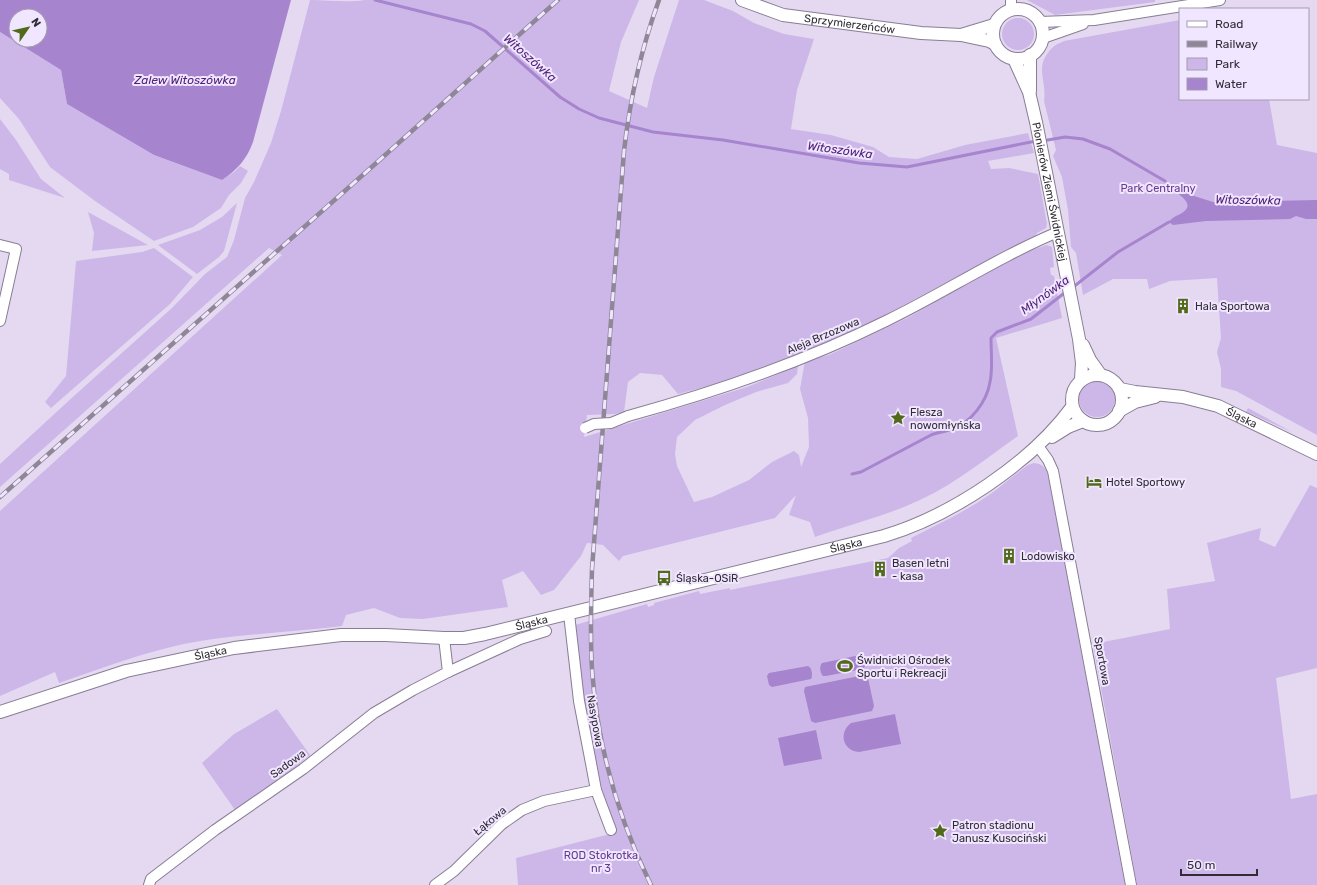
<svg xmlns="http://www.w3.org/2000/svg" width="1317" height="885" font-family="Rubik,sans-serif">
	<rect width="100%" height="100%" fill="#e4d9f1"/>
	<g fill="#cdb7e8">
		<path d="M310 0C330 0 345 3 365 0H639L621 42 609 91 647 108 654 77 679 0H704L733 11 754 23 784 34 814 39 797 90 791 129 831 135 873 147 889 157 917 159 965 145 1028 133 1034 153 988 161 991 169 1009 168 1038 174 1047 224 1046 228 1037 233 1034 239 938 287 857 330 743 377 678 394 662 375 640 373 628 382 624 412 615 414 587 415 584 437 747 387 798 366 797 374 788 383 756 392 725 405 695 420 677 437 675 454 677 466 694 502 712 497 749 480 772 462 794 451 799 455 801 467 809 447 808 418 800 389 805 361 829 355 907 318 1022 253 1047 245 1052 247 1054 267 1050 268 1051 275 1054 276 1062 318 996 338 1018 436C988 457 956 483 924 498 890 515 851 524 815 537L810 522 789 515 796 495 775 518 623 556 619 561 603 545 587 543 581 556 554 590 541 595 523 571 502 580 508 607 423 619 400 618 374 608 346 615 342 626C287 633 229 634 175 646 136 655 97 670 59 683L55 672 0 696V511L282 255 269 248 0 487V464L75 395 172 308 205 274 227 257 234 240 245 198 254 182 271 143 281 111Z"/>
		<path d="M1027 0H1155V2L1055 15Z"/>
		<circle cx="1018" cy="34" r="16"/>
		<path d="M1180 20V99H1269L1277 145 1317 153V435L1236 391 1221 387V369L1217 352 1221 338 1217 278 1170 281 1149 289 1147 279H1113L1083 295 1076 253 1071 247 1068 210 1062 177 1053 156 1056 150 1044 101C1047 84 1036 69 1047 54 1053 46 1055 45 1064 41Z"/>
		<path d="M0 32 61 70 67 104 154 155 222 180 234 172 240 166 248 171 241 183 229 195 221 208 193 227 154 241 95 201 50 167 19 119 0 98Z"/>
		<path d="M0 119 16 140 41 179 65 198 9 180V174L0 169Z"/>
		<path d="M237 203 224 251 219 257 197 274 158 245 200 230 222 217Z"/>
		<path d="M88 212 148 245 92 251 94 233Z"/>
		<path d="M154 248 193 277 170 304 51 408 45 402 66 376 76 261 142 252Z"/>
		<circle cx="1097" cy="399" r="18"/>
		<path d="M1248 408 1292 432 1246 412Z"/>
		<path d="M1034 463C1043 464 1045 467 1048 475L1125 885H518L516 858 614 833 600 782 590 736 583 695 575 625 647 604 648 607 654 605V603L699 591 700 594 730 588V590L888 558 899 548 912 541 911 538C938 524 963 513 989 495 1002 486 1014 475 1028 465Z"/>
		<path d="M1310 485 1317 488V668L1276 678 1291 799 1317 794V885H1137L1093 644 1170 629 1167 589 1215 581 1207 543 1261 528 1259 540 1275 547Z"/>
		<path d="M277 709 310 755 290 771 235 810 202 763 234 734Z"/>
	</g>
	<g fill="#a784ce" fill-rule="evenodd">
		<path d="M0 0H291L253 142C247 159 237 170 222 180L154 155 67 104 61 70 0 32ZM16 16H40V40H16Z"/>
		<path d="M1162 179 1191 195 1213 202 1317 200V219H1306L1296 216 1290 219 1206 221 1173 225 1169 222C1172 217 1177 216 1182 213 1195 205 1182 197 1176 192 1171 188 1167 183 1162 179Z"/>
		<path d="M860 655 864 658 866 665 863 669 826 676H823C820 673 819 666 822 663Z"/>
		<path d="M808 666C812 668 813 675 811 679L772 687 769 685 767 676 769 673Z"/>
		<path d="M864 675 868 678 874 706 872 711 815 723 811 721 804 691 805 687Z"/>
		<path d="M895 714 901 744 859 752C843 751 838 733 851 723Z"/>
		<path d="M816 730 822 759 784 766 778 738Z"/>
	</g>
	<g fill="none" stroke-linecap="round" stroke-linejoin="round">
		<g stroke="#a784ce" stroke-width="3">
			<path d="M375 0 471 24 485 31 560 97 579 109 599 118 653 132 723 140 859 163 907 167 1036 141"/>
			<path d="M1042 141 1065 137 1083 139 1110 149 1165 181"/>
			<path d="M1072 288 1118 252 1169 222"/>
			<path d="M852 474 861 472 931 435C938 432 946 432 952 429 971 423 987 401 990 382 993 368 991 353 991 338L997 332 1031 319 1067 291"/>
		</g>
		<defs>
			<g id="minor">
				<path d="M1011 9V0"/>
				<path d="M1040 22 1094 20 1220 0"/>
				<path d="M1043 38 1083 24"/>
				<path d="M0 245 16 249 0 321"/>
				<path d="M628 416C716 392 803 362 886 321 944 293 998 257 1058 232"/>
				<path d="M1038 446 1048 460 1053 471 1131 885"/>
				<path d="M569 614 579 701 590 758 596 790 611 830"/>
				<path d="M448 672 520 639 546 631"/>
				<path d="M149 885 151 879 215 830 303 769 374 713 413 690 448 672 444 638"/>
				<path d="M435 885 454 871 502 824 522 810 544 801 596 790"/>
			</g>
			<g id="tertiary">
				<path id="s1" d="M742 0 783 15 921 33 961 35 989 41 995 44"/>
				<circle cx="1018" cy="34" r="25"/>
				<path d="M961 35 994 25"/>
				<path id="s2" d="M1014 59 1029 92 1036 122 1079 339 1082 363 1081 379"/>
				<path d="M1030 91V55"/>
				<path d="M1083 345 1090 360 1100 374"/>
				<circle cx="1097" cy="400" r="25"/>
				<path id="s3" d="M1120 389 1135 392 1183 397 1218 406 1317 454"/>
				<path d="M1119 411 1135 402 1155 397"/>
				<path d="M1052 437 1068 427 1083 421"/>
				<path id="s4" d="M0 712 126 671 234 648 341 635H386L444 638H464L485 634 884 536C951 516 1031 463 1072 407"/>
			</g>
		</defs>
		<use href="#minor" stroke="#887e94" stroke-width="12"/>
		<use href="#tertiary" stroke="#887e94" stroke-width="14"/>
		<use href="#minor" stroke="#fff" stroke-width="10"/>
		<use href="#tertiary" stroke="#fff" stroke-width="12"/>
		<defs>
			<g id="rail">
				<path d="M0 497 374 165 558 0"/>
				<path d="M651 885C618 818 597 744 592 669 590 636 591 602 592 569L624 151C630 99 641 49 659 0"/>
			</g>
		</defs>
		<use href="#rail" stroke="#8f8798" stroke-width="4.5"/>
		<use href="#rail" stroke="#f1e6ff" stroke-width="3" stroke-dasharray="9" stroke-linecap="butt"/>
		<defs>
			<path id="minor-bridge" d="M585 428 594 424 611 423 628 416"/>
		</defs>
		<use href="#minor-bridge" stroke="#887e94" stroke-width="12" stroke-linecap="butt"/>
		<use href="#minor-bridge" stroke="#fff" stroke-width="10"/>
	</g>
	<defs>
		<symbol id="building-bare" viewBox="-9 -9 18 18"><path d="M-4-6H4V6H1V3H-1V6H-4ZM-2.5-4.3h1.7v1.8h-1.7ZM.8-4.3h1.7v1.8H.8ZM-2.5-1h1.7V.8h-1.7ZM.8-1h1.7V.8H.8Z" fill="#516a1a" stroke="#f1e6ff" stroke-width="2.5" paint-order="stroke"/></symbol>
		<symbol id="sight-bare" viewBox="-9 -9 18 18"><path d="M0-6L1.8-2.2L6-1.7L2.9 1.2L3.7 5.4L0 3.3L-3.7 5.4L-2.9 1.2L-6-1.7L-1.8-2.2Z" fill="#516a1a" stroke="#f1e6ff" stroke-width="2.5" paint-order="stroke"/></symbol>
		<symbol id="hotel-bare" viewBox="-9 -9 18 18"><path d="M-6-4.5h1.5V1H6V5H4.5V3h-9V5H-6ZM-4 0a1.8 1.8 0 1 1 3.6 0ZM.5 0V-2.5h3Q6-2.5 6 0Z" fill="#516a1a" stroke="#f1e6ff" stroke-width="2.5" paint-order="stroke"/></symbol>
		<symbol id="bus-bare" viewBox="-9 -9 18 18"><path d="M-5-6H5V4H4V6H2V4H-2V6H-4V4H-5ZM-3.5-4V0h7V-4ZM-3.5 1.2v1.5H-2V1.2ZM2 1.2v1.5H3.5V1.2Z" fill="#516a1a" stroke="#f1e6ff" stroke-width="2.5" paint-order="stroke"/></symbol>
		<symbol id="stadium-bare" viewBox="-9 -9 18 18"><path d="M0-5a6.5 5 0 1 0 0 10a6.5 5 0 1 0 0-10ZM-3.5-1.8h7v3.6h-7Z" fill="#516a1a" stroke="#f1e6ff" stroke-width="2.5" paint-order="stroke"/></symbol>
	</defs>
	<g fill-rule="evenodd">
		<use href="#building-bare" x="1172" y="295" width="22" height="22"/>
		<use href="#sight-bare" x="887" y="407" width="22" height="22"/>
		<use href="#hotel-bare" x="1083" y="471" width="22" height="22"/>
		<use href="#building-bare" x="998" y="545" width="22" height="22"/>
		<use href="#building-bare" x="869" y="558" width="22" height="22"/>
		<use href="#bus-bare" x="653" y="567" width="22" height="22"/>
		<use href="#stadium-bare" x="834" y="655" width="22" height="22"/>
		<use href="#sight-bare" x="929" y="820" width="22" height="22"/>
	</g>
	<g text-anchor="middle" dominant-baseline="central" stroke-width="4" stroke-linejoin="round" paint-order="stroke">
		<g font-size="11" fill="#302b35" stroke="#f1e6ff">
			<text stroke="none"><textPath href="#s1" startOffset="111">Sprzymierzeńców</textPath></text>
			<text stroke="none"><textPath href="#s2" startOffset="138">Pionierów Ziemi Świdnickiej</textPath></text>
			<text transform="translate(823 336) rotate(-23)">Aleja Brzozowa</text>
			<text stroke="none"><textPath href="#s3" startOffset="126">Śląska</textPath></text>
			<text stroke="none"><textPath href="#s4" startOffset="867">Śląska</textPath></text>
			<text stroke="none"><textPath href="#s4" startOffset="543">Śląska</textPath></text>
			<text stroke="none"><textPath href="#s4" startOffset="219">Śląska</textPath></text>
			<text transform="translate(1102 661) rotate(80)">Sportowa</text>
			<text transform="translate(595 721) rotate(80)">Nasypowa</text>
			<text transform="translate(288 764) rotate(-36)">Sadowa</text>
			<text transform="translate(490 821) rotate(-40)">Łąkowa</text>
		</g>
		<g font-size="11" fill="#663890" stroke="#f1e6ff">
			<text x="1158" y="188">Park Centralny</text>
			<text x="601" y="855">ROD Stokrotka<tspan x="601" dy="13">nr 3</tspan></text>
		</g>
		<g font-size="11" fill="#302b35" stroke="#f1e6ff" text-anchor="start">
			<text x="1195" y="306">Hala Sportowa</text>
			<text x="910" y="412">Flesza<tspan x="910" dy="13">nowomłyńska</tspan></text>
			<text x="1106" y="482">Hotel Sportowy</text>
			<text x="1021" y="556">Lodowisko</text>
			<text x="892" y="563">Basen letni<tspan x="892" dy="13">- kasa</tspan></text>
			<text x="676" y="578">Śląska-OSiR</text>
			<text x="857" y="660">Świdnicki Ośrodek<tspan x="857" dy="13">Sportu i Rekreacji</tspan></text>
			<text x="952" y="825">Patron stadionu<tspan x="952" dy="13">Janusz Kusociński</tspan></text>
		</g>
		<g font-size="12" font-style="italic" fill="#502077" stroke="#f1e6ff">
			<text transform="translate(530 58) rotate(41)">Witoszówka</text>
			<text x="185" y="80">Zalew Witoszówka</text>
			<text transform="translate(840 150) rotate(8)">Witoszówka</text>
			<text transform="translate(1248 200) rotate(1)">Witoszówka</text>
			<text transform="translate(1045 295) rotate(-36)">Młynówka</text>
		</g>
	</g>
	<rect x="1179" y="8" width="130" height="92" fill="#f1e6ff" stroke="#a49bae"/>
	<rect x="1187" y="21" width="20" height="6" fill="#ffffff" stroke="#a49bae"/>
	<text x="1215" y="28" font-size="12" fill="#302b35">Road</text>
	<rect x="1187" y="41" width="20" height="6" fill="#8f8798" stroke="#a49bae"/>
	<text x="1215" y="48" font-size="12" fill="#302b35">Railway</text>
	<rect x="1187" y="58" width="20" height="12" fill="#cdb7e8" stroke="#a49bae"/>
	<text x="1215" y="68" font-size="12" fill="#302b35">Park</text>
	<rect x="1187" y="78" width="20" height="12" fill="#a784ce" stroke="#a49bae"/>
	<text x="1215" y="88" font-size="12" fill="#302b35">Water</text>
	<g transform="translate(28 28) rotate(56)"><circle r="19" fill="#f1e6ff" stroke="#a49bae"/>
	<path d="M0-3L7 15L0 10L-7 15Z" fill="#516a1a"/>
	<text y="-6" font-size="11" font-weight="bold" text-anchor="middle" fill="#302b35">N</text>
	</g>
	<path d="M1181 869v6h76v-6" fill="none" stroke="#302b35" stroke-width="2"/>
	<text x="1187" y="869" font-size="12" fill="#302b35" stroke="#f1e6ff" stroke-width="3" paint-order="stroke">50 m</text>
</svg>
